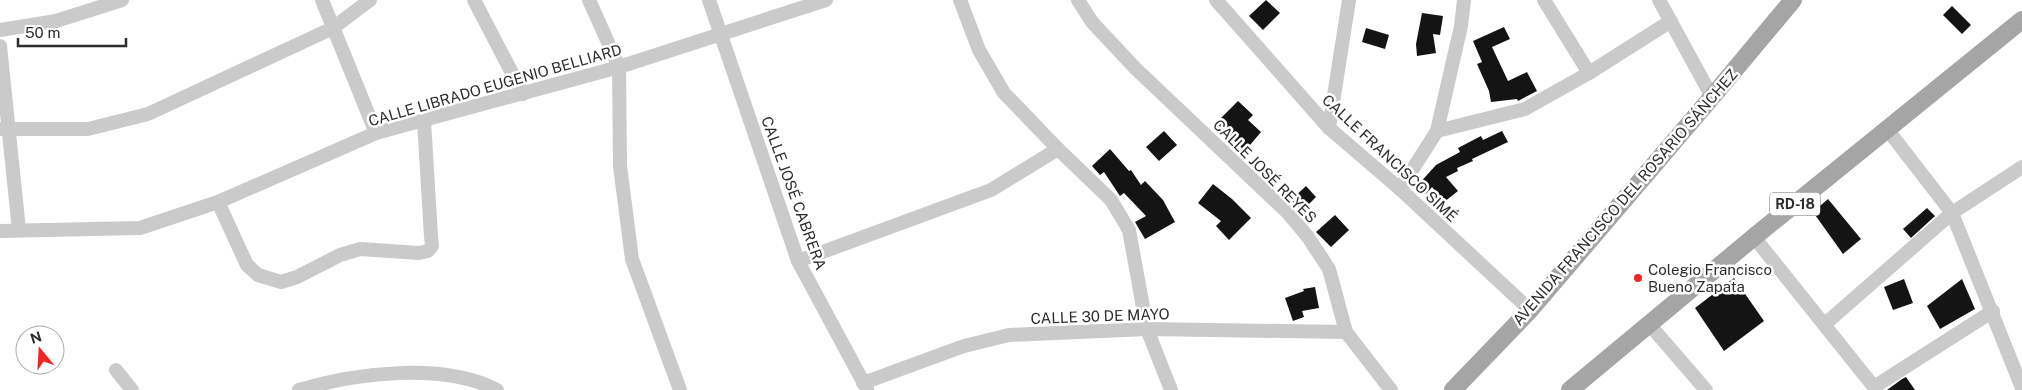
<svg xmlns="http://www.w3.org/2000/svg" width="2022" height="390" font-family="'Public Sans',sans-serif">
	<rect width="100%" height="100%" fill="#fff"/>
	<g fill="#141414">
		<path d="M1266 0 1280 13 1263 30 1249 16Z"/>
		<path d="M1952 6 1971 25 1962 34 1943 15Z"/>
		<path d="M1422 13 1443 16 1440 35 1433 34 1436 53 1417 56 1416 44Z"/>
		<path d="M1504 27 1510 39 1492 47 1508 81 1527 72 1537 91 1518 101 1517 99 1491 102 1489 91 1477 64 1482 62 1473 41Z"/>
		<path d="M1366 28 1389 35 1385 49 1362 42Z"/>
		<path d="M1238 101 1253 115 1248 120 1261 132 1245 151 1216 123Z"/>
		<path d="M1164 131 1177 145 1159 161 1146 147Z"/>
		<path d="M1502 131 1508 142 1472 159 1473 161 1457 168 1458 171 1446 177 1458 191 1444 202 1432 187 1426 194 1417 186 1436 165 1460 152 1458 148 1481 136 1483 140Z"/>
		<path d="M1110 149 1129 171 1131 170 1141 185 1145 181 1163 200 1175 222 1145 239 1135 222 1146 216 1124 193 1120 196 1104 172 1100 175 1092 166Z"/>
		<path d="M1213 184 1232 199 1251 218 1229 240 1216 226 1221 221 1198 203Z"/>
		<path d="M1306 186 1316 197 1302 211 1291 200Z"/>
		<path d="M1828 199 1861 239 1843 254 1813 212Z"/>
		<path d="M1927 208 1935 216 1911 238 1903 229Z"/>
		<path d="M1335 215 1349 230 1331 247 1316 232Z"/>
		<path d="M1734 278 1764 321 1724 351 1695 308Z"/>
		<path d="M1904 279 1913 303 1893 310 1884 287Z"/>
		<path d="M1962 279 1975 309 1940 329 1927 306Z"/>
		<path d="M1315 287 1319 308 1302 311 1304 317 1293 321 1285 298 1304 291 1303 289Z"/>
		<path d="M1906 377 1915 390H1887L1902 379Z"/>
	</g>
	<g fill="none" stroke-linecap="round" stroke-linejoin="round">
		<g stroke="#cacaca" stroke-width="14">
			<path d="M322 0 376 133"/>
			<path d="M474 0 523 94"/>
			<path d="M589 0 619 67 620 166 632 259 680 390"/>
			<path d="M709 0 798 261 867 389"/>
			<path d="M960 0 979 50 1004 93 1058 149 1111 200 1129 230 1147 329 1171 390"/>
			<path d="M1078 0 1092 22 1135 68 1288 213 1308 237 1329 269 1346 332 1391 390"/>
			<path d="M1216 0 1329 128 1400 189 1530 310"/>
			<path d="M1544 0 1589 73"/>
			<path d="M1659 0 1712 97"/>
			<path d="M0 30 56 21 122 0"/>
			<path d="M0 46 19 230"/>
			<path d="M1329 128 1349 0"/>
			<path d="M0 129H88L148 114 333 28 370 0"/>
			<path d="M1887 129 1952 213 2022 388"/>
			<path d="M1437 131 1525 109 1589 73 1671 21"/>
			<path d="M1400 189 1437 131 1461 26 1464 0"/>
			<path d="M218 202 247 265 258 275 281 282 297 277 340 255 360 249 419 253 428 251 432 246 431 236 424 121"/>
			<path d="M0 231 140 228 218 202 376 133 619 67 826 0"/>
			<path d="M1754 237 1874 387 1993 311"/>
			<path d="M798 261 991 190 1058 149"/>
			<path d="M1649 324 1706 390"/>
			<path d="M1825 324 1952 213 2022 167"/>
			<path d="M116 370 132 390"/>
			<path d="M863 383 964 346 1009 335 1147 329 1346 332"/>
			<path d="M299 390C355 373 443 362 497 390"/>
		</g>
		<g stroke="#a5a5a5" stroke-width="18">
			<path d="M1453 390 1530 310 1712 97 1793 0"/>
			<path d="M1570 390 1754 237 2022 20"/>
		</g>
	</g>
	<circle fill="#f12523" stroke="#fff" stroke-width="2" cx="1638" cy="278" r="5"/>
	<g text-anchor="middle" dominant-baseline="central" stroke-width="5" stroke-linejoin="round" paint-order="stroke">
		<rect fill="#fff" stroke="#6c6c6c" stroke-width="1" x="1770" y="192.5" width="50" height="23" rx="4"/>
		<g font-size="14" font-weight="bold" fill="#2d2d2d">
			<text x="1795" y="204">RD-18</text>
		</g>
		<g font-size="15" fill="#2d2d2d" stroke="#fff">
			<text transform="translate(495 85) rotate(-16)">CALLE LIBRADO EUGENIO BELLIARD</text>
			<text transform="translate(1390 158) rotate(43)">CALLE FRANCISCO SIMÉ</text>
			<text transform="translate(1265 171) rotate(45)">CALLE JOSÉ REYES</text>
			<text transform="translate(794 193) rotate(70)">CALLE JOSÉ CABRERA</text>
			<text transform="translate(1625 197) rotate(-49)">AVENIDA FRANCISCO DEL ROSARIO SÁNCHEZ</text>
			<text transform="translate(1100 316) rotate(-2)">CALLE 30 DE MAYO</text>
		</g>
		<g font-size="15" fill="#2d2d2d" stroke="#fff" text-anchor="start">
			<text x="1648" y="269">Colegio Francisco<tspan x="1648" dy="17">Bueno Zapata</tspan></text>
		</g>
	</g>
	<g transform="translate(40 350) rotate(342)"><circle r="24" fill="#ffffff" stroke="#ababab"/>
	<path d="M0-4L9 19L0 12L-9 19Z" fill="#f12523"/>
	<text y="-8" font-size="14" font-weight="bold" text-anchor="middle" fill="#2d2d2d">N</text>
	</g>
	<path d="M18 38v8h108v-8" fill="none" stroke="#2d2d2d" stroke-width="2.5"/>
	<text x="25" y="38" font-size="15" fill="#2d2d2d" stroke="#ffffff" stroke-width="4" paint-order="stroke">50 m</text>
</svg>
